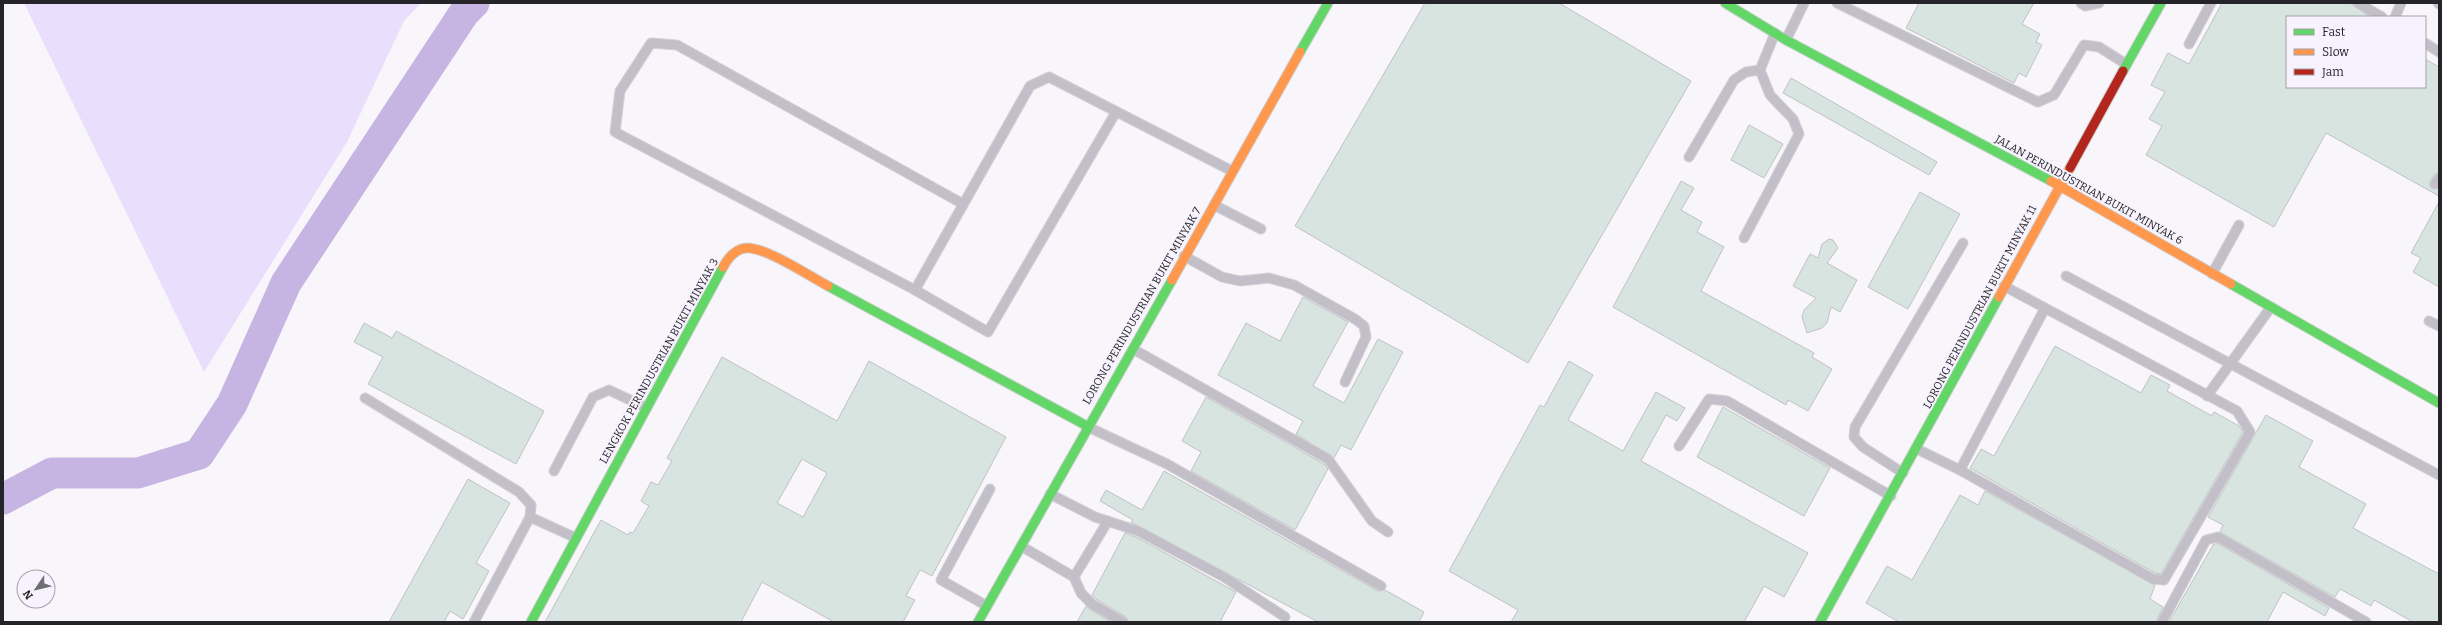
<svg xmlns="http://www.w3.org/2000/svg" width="2442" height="625" font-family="Bitter,serif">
	<rect width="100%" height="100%" fill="#f8f6fb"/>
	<path fill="#e9defc" d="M24 3H421L404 21 347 142 204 372Z"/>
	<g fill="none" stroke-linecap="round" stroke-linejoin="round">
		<path stroke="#c6b4e2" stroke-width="31" d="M3 499 52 473H138L199 454 232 404 286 283 464 13 474 3"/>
	</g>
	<g fill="#d7e4df" stroke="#c0c2c3" fill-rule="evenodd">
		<path d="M1425 3H1559L1691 81 1528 363 1295 226Z"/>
		<path d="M1919 3H2034L2022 24 2040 34 2036 42 2042 45 2026 77 2019 73 2014 83 1906 28Z"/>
		<path d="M2222 3H2350L2370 17H2287V87H2425V59L2439 67V172L2434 175 2429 184 2432 189 2439 188V196L2326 133 2274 227 2146 155 2162 126 2149 119 2165 92 2151 85 2168 53 2189 64Z"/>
		<path d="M1791 78 1937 162 1929 175 1783 93Z"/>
		<path d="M1749 125 1783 144 1764 178 1731 160Z"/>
		<path d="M1681 181 1694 188 1681 210 1702 222 1697 232 1724 247 1701 291 1814 353 1812 357 1832 369 1808 411 1788 400 1786 405 1613 307Z"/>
		<path d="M1920 192 1960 214 1908 309 1868 287Z"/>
		<path d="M2439 202V287L2413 272 2421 258 2411 253Z"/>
		<path d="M1829 239 1833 240 1838 248 1827 263 1857 280 1840 312 1831 307 1827 323 1822 328 1807 333 1802 317 1804 310 1816 298 1793 286 1810 254 1818 258 1822 244Z"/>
		<path d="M1303 297 1348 322 1313 386 1344 403 1378 339 1403 352 1351 450 1341 445 1334 458 1296 434 1303 421 1218 375 1246 323 1280 341Z"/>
		<path d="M364 323 392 338 396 331 544 411 516 464 368 384 383 357 354 342Z"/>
		<path d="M2055 346 2141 393 2151 375 2170 385 2167 391 2212 416 2214 412 2239 426 2243 432 2161 574 2155 573 1970 468 1981 449 1994 456Z"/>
		<path d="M722 357 837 421 869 361 1006 437 932 576 920 570 906 596 915 600 903 622H834L762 582 741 622H545L601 520 628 535 630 532 633 533 649 506 641 501 651 482 658 485 672 461 667 458ZM802 459 827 473 803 517 777 503Z"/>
		<path d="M1569 361 1593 375 1568 420 1623 451 1656 392 1685 408 1677 421 1666 415 1641 461 1808 553 1784 597 1764 586 1744 622H1511L1518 610 1449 571 1540 405 1544 407Z"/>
		<path d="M1206 397 1324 464 1328 469 1295 530 1191 471 1201 452 1182 441Z"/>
		<path d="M1723 407 1830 468 1804 516 1697 457Z"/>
		<path d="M2266 415 2313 441 2299 467 2366 504 2353 528 2439 574V622H2413L2374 600 2371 606 2340 589 2335 597 2220 532 2223 525 2208 517Z"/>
		<path d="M1164 471 1378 591 1385 590 1424 612 1419 622H1318L1131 522 1133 520 1100 501 1106 490 1142 510Z"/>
		<path d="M468 479 510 503 476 563 489 571 463 619 450 611 444 622H389Z"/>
		<path d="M1985 491 2155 585 2150 599 2163 607 2156 622H1899L1866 603 1887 566 1912 580 1960 495 1978 505Z"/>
		<path d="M1125 533 1136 537 1236 592 1220 622H1129L1126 617 1096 599 1092 595Z"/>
		<path d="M2217 543 2329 608 2325 616 2283 592 2267 622H2169L2213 545Z"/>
		<path d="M1086 606 1089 609 1111 622H1077Z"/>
	</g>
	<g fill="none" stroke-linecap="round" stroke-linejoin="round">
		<defs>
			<g id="lane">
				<path d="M1837 3 2038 102 2054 95 2084 45 2099 47 2126 64"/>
				<path d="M2081 3 2085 6 2099 3"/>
				<path d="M2358 3 2382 17"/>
				<path d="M2438 3 2439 4"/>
				<path d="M2395 17 2401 3"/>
				<path d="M1786 40 1804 3"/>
				<path d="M2425 43 2439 52"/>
				<path d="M2189 44 2211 3"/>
				<path d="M1689 157 1734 80 1746 72 1760 70 1775 33"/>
				<path d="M2435 184 2439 178"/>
				<path d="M963 204 677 45 651 43 620 91 615 132 915 290 988 332 1116 112"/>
				<path d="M1214 205 1261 229"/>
				<path d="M1744 238 1799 134 1793 119 1770 95 1760 70"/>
				<path d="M1184 256 1222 277 1240 281 1269 278 1294 285 1355 319 1364 326 1366 337 1345 382"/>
				<path d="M2212 274 2239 225"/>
				<path d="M2066 276 2439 475"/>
				<path d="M915 290 1030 86 1049 77 1232 171"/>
				<path d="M2429 321 2439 326"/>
				<path d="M1133 349 1328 459 1372 521 1388 532"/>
				<path d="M2207 396 2271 307"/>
				<path d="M365 398 519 492 531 505 530 517 576 538"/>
				<path d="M1088 427 1167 464 1381 586"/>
				<path d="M1679 446 1709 399 1727 401 1891 496"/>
				<path d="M1917 449 1960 470 2153 579 2164 580 2250 432 2237 411 2004 286"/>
				<path d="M1960 470 2045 308"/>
				<path d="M554 471 593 397 609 390 647 408"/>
				<path d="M1903 473 1863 447 1854 437 1855 427 1963 243"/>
				<path d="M1050 494 1095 517 1138 531 1224 577 1285 617"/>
				<path d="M1021 546 1074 577 1081 593 1092 604 1123 622"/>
				<path d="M1074 577 1108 521"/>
				<path d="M987 606 941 580 990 489"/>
				<path d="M474 622 530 517"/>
				<path d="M2162 622 2206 540 2218 537 2366 622"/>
			</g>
			<g id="fast">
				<path d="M1725 3 1786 40 2051 181"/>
				<path d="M1300 52 1328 3"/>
				<path d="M2123 71 2161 3"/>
				<path d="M2231 284 2439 403"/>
				<path d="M828 286 1087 426"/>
				<path d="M531 622 723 267"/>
				<path d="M978 622 1172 280"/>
				<path d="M1820 622 1999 297"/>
			</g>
			<g id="slow">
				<path d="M2051 181 2231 284"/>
				<path d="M723 267C728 258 735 249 746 248 764 246 811 277 828 286"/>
				<path d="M1172 280 1300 52"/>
				<path d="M1999 297 2070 168"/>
			</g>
			<path id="jam" d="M2070 168 2123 71"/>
		</defs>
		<use href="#lane" stroke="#d2d1d4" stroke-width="11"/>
		<use href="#fast" stroke="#d2d1d4" stroke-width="11"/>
		<use href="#slow" stroke="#d2d1d4" stroke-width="11"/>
		<use href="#jam" stroke="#d2d1d4" stroke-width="11"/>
		<use href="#lane" stroke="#c2bfc9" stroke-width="9"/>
		<use href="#fast" stroke="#63d668" stroke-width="9"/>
		<use href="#slow" stroke="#ff974d" stroke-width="9"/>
		<use href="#jam" stroke="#b3261e" stroke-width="9"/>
	</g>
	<g text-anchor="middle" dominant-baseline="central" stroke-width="4" stroke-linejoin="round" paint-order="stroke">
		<g font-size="11" fill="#252428" stroke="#f7f3fe">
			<text transform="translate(2089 190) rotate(29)">JALAN PERINDUSTRIAN BUKIT MINYAK 6</text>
			<text transform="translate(1142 306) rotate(-60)">LORONG PERINDUSTRIAN BUKIT MINYAK 7</text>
			<text transform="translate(1980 307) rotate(-62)">LORONG PERINDUSTRIAN BUKIT MINYAK 11</text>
			<text transform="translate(659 361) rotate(-61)">LENGKOK PERINDUSTRIAN BUKIT MINYAK 3</text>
		</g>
	</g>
	<rect width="2442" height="625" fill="none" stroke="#252428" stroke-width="8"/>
	<rect x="2286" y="16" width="140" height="72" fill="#f7f3fe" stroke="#a3a0a8"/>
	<rect x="2294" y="29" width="20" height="6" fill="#63d668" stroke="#a3a0a8"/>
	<text x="2322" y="36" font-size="12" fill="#252428">Fast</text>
	<rect x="2294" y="49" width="20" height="6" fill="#ff974d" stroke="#a3a0a8"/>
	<text x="2322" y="56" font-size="12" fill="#252428">Slow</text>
	<rect x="2294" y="69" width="20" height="6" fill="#b3261e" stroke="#a3a0a8"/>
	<text x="2322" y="76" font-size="12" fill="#252428">Jam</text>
	<g transform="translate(36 589) rotate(235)"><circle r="19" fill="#f7f3fe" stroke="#a3a0a8"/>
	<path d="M0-3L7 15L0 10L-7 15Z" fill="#6f6e72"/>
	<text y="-6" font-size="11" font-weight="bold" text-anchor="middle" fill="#252428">N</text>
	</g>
</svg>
